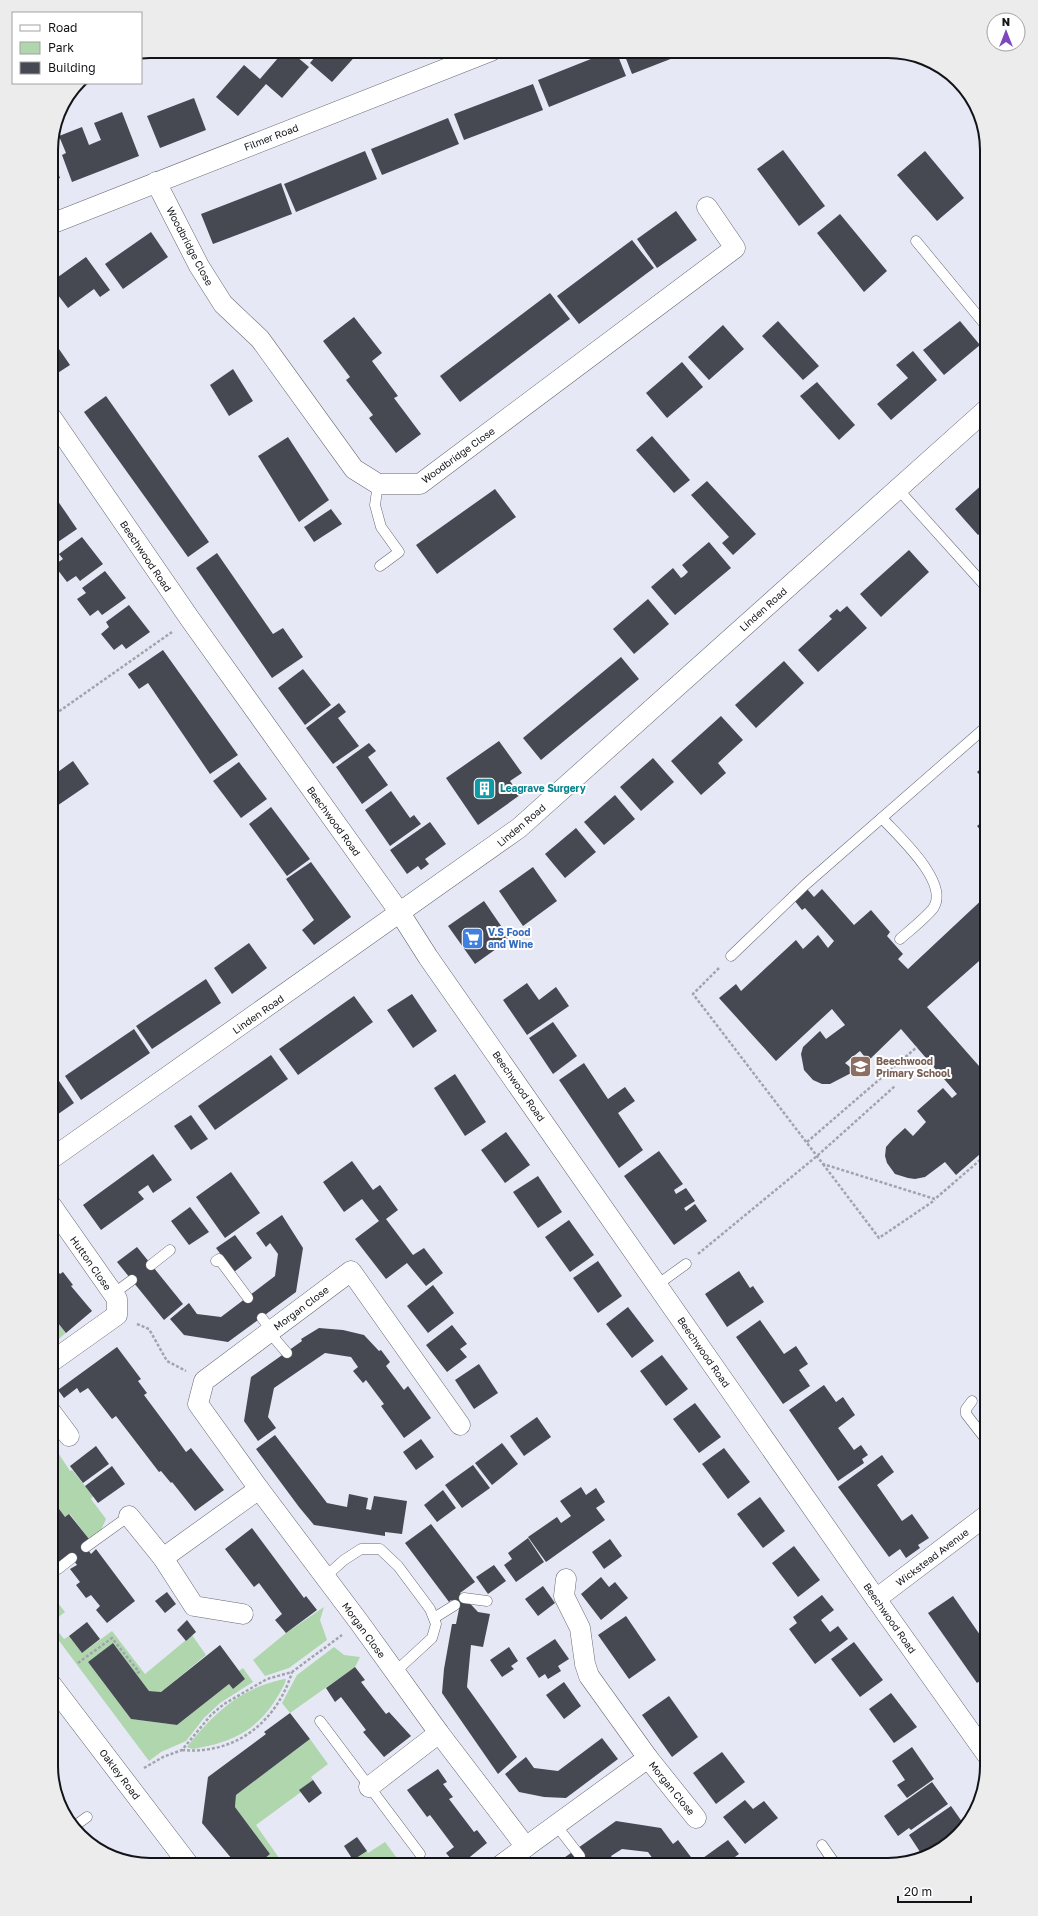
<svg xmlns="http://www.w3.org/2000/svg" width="1038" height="1916" font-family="'Golos Text',sans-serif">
	<rect width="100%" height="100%" fill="#e6e9f5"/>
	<g fill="#afd6ad">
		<path d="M51 1309 56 1316 54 1318 66 1333 51 1345Z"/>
		<path d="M53 1445 70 1471 72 1470 93 1496 91 1499 106 1519 101 1530 89 1539 70 1514 65 1517 51 1498V1446Z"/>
		<path d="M51 1594 65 1612 51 1623 64 1639 69 1636 82 1653 112 1631 145 1674 192 1635 206 1655 161 1692 149 1691 113 1643 88 1662 131 1719 177 1725 229 1684 233 1689 245 1679 239 1671 243 1668 253 1682 220 1703 204 1718 186 1741 161 1752 149 1761 51 1630Z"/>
		<path d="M324 1607 320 1620 327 1640 289 1668 265 1676 253 1660 286 1633Z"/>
		<path d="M334 1647 344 1655 360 1657 355 1667 290 1713 282 1703 297 1675Z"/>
		<path d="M284 1679H286L285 1683C268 1718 247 1737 208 1746 201 1747 193 1751 187 1747 213 1713 241 1688 284 1679Z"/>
		<path d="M310 1739 328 1764 311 1777 313 1780 300 1790 301 1792 256 1825 284 1865H269L265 1859 270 1854 235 1807 236 1795Z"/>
		<path d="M385 1842 402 1865H342L351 1858 353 1860 367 1851 368 1853Z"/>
	</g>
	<g fill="#464952">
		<path d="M284 51H290L309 67 282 98 266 84 238 116 216 97 244 65 260 79Z"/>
		<path d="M320 51H360L332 82 310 63Z"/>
		<path d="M611 51H616L626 76 549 107 538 80Z"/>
		<path d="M623 51H691L632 74Z"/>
		<path d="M533 84 543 110 464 140 454 114Z"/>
		<path d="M194 98 206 130 160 148 147 116Z"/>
		<path d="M122 112 139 156 72 182 62 155 66 153 59 136 82 127 89 145 101 140 94 123Z"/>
		<path d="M448 118 459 144 382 175 371 149Z"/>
		<path d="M783 150 825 206 799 226 757 169Z"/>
		<path d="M365 151 377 179 296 212 284 184Z"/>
		<path d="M925 151 964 198 937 221 897 175Z"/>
		<path d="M53 160 60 178 51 182V161Z"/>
		<path d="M281 183 292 214 213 244 201 214Z"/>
		<path d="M676 211 697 240 657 268 637 239Z"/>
		<path d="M840 214 887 271 864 292 817 233Z"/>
		<path d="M151 232 168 257 123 289 105 264Z"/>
		<path d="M632 240 654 268 579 324 557 296Z"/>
		<path d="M86 257 110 290 100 297 94 289 68 308 51 286V282Z"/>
		<path d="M550 293 570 319 460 402 440 376Z"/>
		<path d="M354 317 382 353 372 361 398 396 394 398 421 434 396 453 369 418 373 415 346 380 350 377 323 341Z"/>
		<path d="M778 321 819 366 803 380 762 336Z"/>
		<path d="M960 321 980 345 944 375 923 350Z"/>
		<path d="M723 325 744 349 709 380 688 357Z"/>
		<path d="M59 349 70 365 53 376 51 354Z"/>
		<path d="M913 351 937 380 891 420 877 404 908 378 896 365Z"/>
		<path d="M682 362 703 387 667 418 646 393Z"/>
		<path d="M233 369 253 401 229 416 210 385Z"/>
		<path d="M817 382 855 425 839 440 800 396Z"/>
		<path d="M106 396 209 542 188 557 84 412Z"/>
		<path d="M652 436 690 480 674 493 636 450Z"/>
		<path d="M288 437 329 500 299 522 258 456Z"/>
		<path d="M987 476V528L978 535 955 509 985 482 983 479Z"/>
		<path d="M707 481 756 534 733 555 722 543 729 537 691 495Z"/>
		<path d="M495 489 516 517 437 574 416 545Z"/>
		<path d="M51 491 77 529 55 544 51 539Z"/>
		<path d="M331 509 342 524 314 542 304 527Z"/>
		<path d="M82 537 103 564 80 581 76 576 67 582 54 565 63 559 59 554Z"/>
		<path d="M709 542 731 568 675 615 651 587 673 568 681 578 684 576 688 572 682 565Z"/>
		<path d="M909 550 929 572 881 617 860 594Z"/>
		<path d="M217 553 273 634 283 628 303 657 272 678 196 568Z"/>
		<path d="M105 571 126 598 102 615 98 610 90 616 77 599 86 593 82 588Z"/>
		<path d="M648 599 669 624 634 654 613 629Z"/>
		<path d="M129 605 150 632 126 649 122 644 114 650 101 634 109 627 106 622Z"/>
		<path d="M847 606 867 628 818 672 798 650 832 619 829 616 837 609 840 612Z"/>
		<path d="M163 650 238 755 210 774 148 683 139 689 128 674Z"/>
		<path d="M621 657 639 679 541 760 523 738Z"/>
		<path d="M784 661 804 683 756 728 735 705Z"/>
		<path d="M303 669 331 705 305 725 278 688Z"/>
		<path d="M339 703 346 712 338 718 359 746 333 764 306 728Z"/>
		<path d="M721 716 743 740 718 763 726 773 701 795 671 761Z"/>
		<path d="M499 741 522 773 510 781 520 795 478 825 446 778Z"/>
		<path d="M369 743 376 751 368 757 388 785 362 804 336 767Z"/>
		<path d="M653 758 674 782 641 811 620 787Z"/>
		<path d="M73 761 89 784 51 810V777Z"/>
		<path d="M239 762 267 799 241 818 213 781Z"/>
		<path d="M987 763V783L977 772Z"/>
		<path d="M391 791 410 818 414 815 421 824 390 846 365 810Z"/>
		<path d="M615 795 635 819 604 845 584 822Z"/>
		<path d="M271 807 310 859 287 876 249 824Z"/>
		<path d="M987 818V838L977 826Z"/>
		<path d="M430 822 446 844 425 859 429 864 421 870 418 866 407 874 390 850Z"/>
		<path d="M576 828 596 852 565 878 545 854Z"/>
		<path d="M311 862 351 917 314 945 302 930 314 920 286 879Z"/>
		<path d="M533 867 557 901 523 926 499 891Z"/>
		<path d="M807 889 814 897 822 889 854 925 871 910 890 932 887 936 903 954 898 959 908 969 987 895V954L927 1007 979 1066 987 1059V1148L956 1175 945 1162 925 1177 915 1179 908 1178 895 1174 887 1163 885 1156 886 1147 893 1139 905 1128 913 1136 926 1122 917 1111 943 1088 952 1098 957 1094 901 1029 868 1061 860 1051 845 1063 855 1071 830 1084H822L813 1080 804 1070 801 1054 803 1047 820 1031 826 1039 845 1025 832 1009 776 1061 719 998 736 984 741 991 796 940 803 949 818 935 828 948 834 941 805 908 802 910 794 900Z"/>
		<path d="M484 901 510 939 475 964 448 926Z"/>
		<path d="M249 943 267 968 232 994 214 968Z"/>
		<path d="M206 979 221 1003 152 1049 136 1026Z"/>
		<path d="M527 983 539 1000 556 987 569 1006 527 1035 503 1000Z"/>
		<path d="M412 994 437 1031 413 1048 387 1010Z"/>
		<path d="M354 996 373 1022 298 1075 279 1049Z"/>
		<path d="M553 1022 577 1056 553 1074 529 1038Z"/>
		<path d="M134 1029 150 1053 81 1100 65 1076Z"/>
		<path d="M271 1055 288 1079 215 1130 198 1106Z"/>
		<path d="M584 1063 608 1099 625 1087 635 1101 618 1113 643 1150 619 1168 559 1080Z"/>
		<path d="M455 1074 486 1122 465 1136 434 1088Z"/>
		<path d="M55 1075 74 1103 51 1119V1077Z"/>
		<path d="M191 1115 208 1139 191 1150 174 1126Z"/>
		<path d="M506 1132 530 1165 505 1183 481 1150Z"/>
		<path d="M659 1151 683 1184 674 1190 676 1194 686 1188 695 1201 684 1208 686 1211 695 1204 707 1221 674 1245 624 1176Z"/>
		<path d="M153 1154 172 1180 153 1193 148 1185 138 1192 144 1199 101 1230 83 1205Z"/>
		<path d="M352 1161 373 1190 380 1185 398 1210 386 1219 413 1255 424 1248 443 1273 426 1286 407 1263 386 1279 355 1239 379 1221 362 1199 344 1212 323 1182Z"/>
		<path d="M231 1172 260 1213 225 1238 196 1197Z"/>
		<path d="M538 1176 562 1212 538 1228 513 1192Z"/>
		<path d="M190 1207 209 1232 189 1245 171 1221Z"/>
		<path d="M282 1215 303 1248 296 1292 228 1342 184 1335 170 1319 189 1303 197 1314 221 1317 275 1276 278 1254 270 1243 266 1247 256 1233Z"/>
		<path d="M569 1220 594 1255 570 1272 545 1237Z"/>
		<path d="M235 1235 252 1258 234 1272 216 1248Z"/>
		<path d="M137 1247 183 1304 164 1320 117 1262Z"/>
		<path d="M598 1261 622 1296 598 1313 573 1278Z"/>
		<path d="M51 1263 60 1274 63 1272 73 1285 71 1286 92 1311 66 1333 54 1318 56 1316 51 1309Z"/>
		<path d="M739 1271 750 1288 753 1286 764 1302 727 1327 705 1294Z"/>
		<path d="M433 1285 454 1313 428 1333 407 1306Z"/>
		<path d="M628 1307 654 1341 632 1358 606 1324Z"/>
		<path d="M760 1320 784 1354 796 1346 808 1364 799 1370 810 1386 783 1404 736 1337Z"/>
		<path d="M452 1325 467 1344 460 1349 467 1357 447 1372 426 1345Z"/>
		<path d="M319 1328 343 1330 364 1335 379 1351 381 1350 390 1362 386 1366 404 1390 408 1386 431 1418 404 1438 381 1406 384 1404 366 1380 363 1383 353 1371 358 1367 351 1357 325 1353 274 1388 268 1417 276 1428 258 1441 244 1421 251 1377 302 1341 301 1339Z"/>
		<path d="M117 1347 141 1379 138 1381 147 1393 144 1395 176 1438 186 1452 191 1448 224 1490 195 1511 172 1482 171 1483 161 1471 159 1472 116 1416 112 1419 88 1388 80 1393 77 1388 64 1398 58 1390Z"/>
		<path d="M662 1355 688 1389 666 1406 640 1371Z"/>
		<path d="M479 1364 498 1393 474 1409 455 1380Z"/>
		<path d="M824 1385 836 1402 843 1397 855 1415 838 1428 854 1450 861 1445 868 1455 862 1459 864 1463 838 1481 789 1410Z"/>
		<path d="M695 1403 721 1437 699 1453 673 1419Z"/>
		<path d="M537 1417 551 1437 524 1456 510 1436Z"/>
		<path d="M275 1435 327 1503 347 1507 349 1494 368 1498 366 1509 371 1510 374 1496 407 1501 402 1534 385 1532V1536L314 1525 299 1507 256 1449Z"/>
		<path d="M421 1439 434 1457 416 1470 403 1452Z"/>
		<path d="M502 1443 518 1464 492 1485 475 1463Z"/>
		<path d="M96 1446 109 1464 83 1483 70 1466Z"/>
		<path d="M724 1448 750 1482 728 1499 702 1464Z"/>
		<path d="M882 1455 894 1472 877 1485 902 1521 912 1514 929 1538 918 1545 920 1548 906 1558 900 1549 889 1557 838 1487Z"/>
		<path d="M473 1465 490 1488 462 1508 445 1485Z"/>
		<path d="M112 1466 125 1484 98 1503 85 1486Z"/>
		<path d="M581 1487 586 1495 596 1488 605 1502 596 1508 605 1520 546 1562 528 1537 557 1517 561 1523 571 1516 560 1501Z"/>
		<path d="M443 1490 456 1508 437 1522 424 1505Z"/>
		<path d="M760 1497 785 1531 763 1548 737 1514Z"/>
		<path d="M51 1498 65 1517 69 1514 89 1539 86 1547 91 1554 96 1549 135 1601 107 1623 96 1610 100 1606 91 1595 86 1598 76 1585 80 1582 70 1569 77 1565 69 1554 58 1563 51 1554Z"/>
		<path d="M431 1524 475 1582 460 1593 478 1612 490 1614 483 1647 471 1645 467 1687 517 1757 498 1774 442 1693 444 1669 452 1624H456L459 1609 451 1600 449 1602 405 1543Z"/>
		<path d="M252 1528 304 1598 306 1596 317 1610 286 1633 275 1620 282 1614 259 1583 254 1587 225 1549Z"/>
		<path d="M528 1538 544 1562 516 1582 504 1565 512 1559 508 1553Z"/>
		<path d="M610 1539 622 1556 604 1569 592 1552Z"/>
		<path d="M794 1546 820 1580 798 1597 772 1563Z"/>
		<path d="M494 1565 506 1581 488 1594 476 1577Z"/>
		<path d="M601 1577 609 1587 615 1582 628 1598 601 1620 581 1594Z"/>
		<path d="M543 1586 555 1603 538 1616 525 1599Z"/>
		<path d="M167 1592 176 1604 165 1613 155 1601Z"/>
		<path d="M822 1595 834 1610 821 1620 830 1632 838 1626 848 1639 815 1664 789 1629 797 1623 793 1617Z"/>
		<path d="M953 1596 987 1645V1676L977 1683 928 1613Z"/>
		<path d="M626 1616 656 1660 629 1679 598 1635Z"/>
		<path d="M187 1620 196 1632 186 1641 177 1630Z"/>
		<path d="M87 1622 100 1639 82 1653 69 1636Z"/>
		<path d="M555 1639 569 1659 558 1666 561 1671 548 1679 545 1674 539 1678 526 1658Z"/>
		<path d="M854 1642 883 1680 860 1697 831 1659Z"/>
		<path d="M113 1643 149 1691 161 1692 220 1645 245 1679 233 1689 229 1684 177 1725 131 1719 88 1662Z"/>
		<path d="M509 1647 518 1661 511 1666 514 1669 502 1677 490 1660Z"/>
		<path d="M355 1667 365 1680 361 1682 386 1714 389 1712 411 1736 384 1757 363 1732 366 1730 341 1697 335 1702 326 1688Z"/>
		<path d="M564 1682 581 1706 564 1719 546 1695Z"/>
		<path d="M891 1693 917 1727 894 1743 869 1709Z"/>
		<path d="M669 1696 698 1737 672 1757 642 1715Z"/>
		<path d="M290 1713 310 1739 236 1795 235 1807 270 1854 257 1865H237L202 1823 208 1777 266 1734 264 1732Z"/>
		<path d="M602 1738 618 1759 566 1798 544 1797 519 1792 505 1774 526 1757 534 1768 558 1771Z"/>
		<path d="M912 1747 934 1779 907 1798 897 1785 905 1780 892 1761Z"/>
		<path d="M722 1752 745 1782 716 1804 693 1773Z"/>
		<path d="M438 1769 447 1782 443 1784 453 1797 449 1799 474 1832 477 1830 487 1843 460 1865H456L446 1853 454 1847 430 1815 427 1817 407 1790Z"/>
		<path d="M313 1780 322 1793 309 1803 299 1790Z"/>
		<path d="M932 1782 948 1804 911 1830 909 1828 898 1836 884 1816Z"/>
		<path d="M745 1800 753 1809 764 1801 778 1818 745 1844 723 1817Z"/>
		<path d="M951 1806 965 1826 924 1858 909 1835Z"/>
		<path d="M616 1821 661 1828 673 1844 678 1840 697 1865H651L649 1862 653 1859 648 1852 622 1849 611 1856 614 1861 609 1865H554Z"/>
		<path d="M357 1837 367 1851 353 1860 344 1846Z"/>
		<path d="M728 1840 739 1854 724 1865H708L703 1858Z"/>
	</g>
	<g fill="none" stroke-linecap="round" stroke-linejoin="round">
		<defs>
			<g id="service">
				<path d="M916 241 987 327"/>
				<path d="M378 484 375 505 381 527 399 552 380 566"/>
				<path d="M897 488 987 588"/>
				<path d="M882 818C897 835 949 881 934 907 929 915 908 932 900 939"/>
				<path d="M731 956 805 885 987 726"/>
				<path d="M216 1261 219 1259 248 1298"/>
				<path d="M151 1265 170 1250"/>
				<path d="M657 1285 686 1264"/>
				<path d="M113 1294 132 1280"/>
				<path d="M262 1318 271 1330"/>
				<path d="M269 1332 287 1353"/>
				<path d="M972 1401 966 1409V1414L987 1441"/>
				<path d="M51 1439 64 1429"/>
				<path d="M86 1547 129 1516"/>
				<path d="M58 1569 72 1558"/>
				<path d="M325 1577 344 1560 361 1549H380L398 1566 430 1609 436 1624 432 1638 395 1672"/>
				<path d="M464 1598 487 1601"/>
				<path d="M434 1618 455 1605"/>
				<path d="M320 1721 420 1854"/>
				<path d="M76 1825 87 1817"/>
				<path d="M556 1825 580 1856"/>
				<path d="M822 1845 836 1865"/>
			</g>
			<g id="minor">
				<path d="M156 182 199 266 223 304 260 339 354 469 378 484H420L735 248 707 207"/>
				<path d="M51 224 491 51"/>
				<path d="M51 417 190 619 400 913 428 957 876 1599 987 1755"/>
				<path d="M51 1159 519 828 987 409"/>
				<path d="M51 1362 117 1315V1299L51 1205"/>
				<path d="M51 1412 69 1436"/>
				<path d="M460 1425 351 1271 204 1381 198 1404 259 1489 359 1622 439 1733 526 1847"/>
				<path d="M129 1516 163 1558 259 1489"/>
				<path d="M163 1558 194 1606 243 1614"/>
				<path d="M876 1599 987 1515"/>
				<path d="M51 1684 189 1865"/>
				<path d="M648 1758 696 1818"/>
				<path d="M369 1787 439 1733"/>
				<path d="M501 1865 648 1758 589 1676 585 1664 580 1628 564 1596 566 1579"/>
			</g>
		</defs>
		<use href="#service" stroke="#676a74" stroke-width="11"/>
		<use href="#minor" stroke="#676a74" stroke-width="21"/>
		<g stroke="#a1a4ad" stroke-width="2.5" stroke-dasharray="3 2" stroke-linecap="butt">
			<path d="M51 717 172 632"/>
			<path d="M719 968 693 994 823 1164 935 1199 987 1154"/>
			<path d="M807 1142 917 1047"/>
			<path d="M823 1164 879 1238 935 1200"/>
			<path d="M698 1254 817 1156 895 1086"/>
			<path d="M137 1324 149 1329 167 1361 186 1371"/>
			<path d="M78 1663 112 1638 139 1672 136 1674"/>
			<path d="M182 1750C235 1755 277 1722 292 1672"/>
			<path d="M144 1768 163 1757 182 1750 211 1715 224 1704 267 1679 292 1672 342 1635"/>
		</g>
		<use href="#service" stroke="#fff" stroke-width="10"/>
		<use href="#minor" stroke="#fff" stroke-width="20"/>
	</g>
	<defs>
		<symbol id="building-square" viewBox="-11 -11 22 22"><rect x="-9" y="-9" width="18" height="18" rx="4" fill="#0f9aa8" stroke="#fff"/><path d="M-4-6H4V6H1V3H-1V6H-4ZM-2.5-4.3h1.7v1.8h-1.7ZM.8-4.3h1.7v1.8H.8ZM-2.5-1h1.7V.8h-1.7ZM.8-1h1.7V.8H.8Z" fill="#fff"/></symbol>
		<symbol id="supermarket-square" viewBox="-11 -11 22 22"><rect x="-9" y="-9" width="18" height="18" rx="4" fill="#3f7fe0" stroke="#fff"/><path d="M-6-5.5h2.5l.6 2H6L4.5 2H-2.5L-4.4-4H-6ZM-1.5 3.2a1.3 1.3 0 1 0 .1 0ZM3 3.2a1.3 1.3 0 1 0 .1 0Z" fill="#fff"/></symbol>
		<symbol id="school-square" viewBox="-11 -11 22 22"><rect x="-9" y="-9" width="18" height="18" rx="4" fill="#8d6e63" stroke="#fff"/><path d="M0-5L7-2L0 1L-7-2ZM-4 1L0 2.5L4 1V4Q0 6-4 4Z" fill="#fff"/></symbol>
	</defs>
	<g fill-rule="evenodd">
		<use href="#building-square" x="472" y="776" width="25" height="25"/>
		<use href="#supermarket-square" x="460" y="926" width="25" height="25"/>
		<use href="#school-square" x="848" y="1054" width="25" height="25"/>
	</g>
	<g text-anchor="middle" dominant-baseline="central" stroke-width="4" stroke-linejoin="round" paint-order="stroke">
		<g font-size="10" fill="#131418" stroke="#fff">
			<text transform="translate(271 137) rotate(-21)">Filmer Road</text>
			<text transform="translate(190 246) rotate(62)">Woodbridge Close</text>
			<text transform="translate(458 455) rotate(-36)">Woodbridge Close</text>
			<text transform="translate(146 556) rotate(56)">Beechwood Road</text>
			<text transform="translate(763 609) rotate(-42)">Linden Road</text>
			<text transform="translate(334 821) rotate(54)">Beechwood Road</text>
			<text transform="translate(521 825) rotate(-40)">Linden Road</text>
			<text transform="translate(258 1014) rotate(-35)">Linden Road</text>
			<text transform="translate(519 1086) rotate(55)">Beechwood Road</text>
			<text transform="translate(91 1263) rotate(55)">Hutton Close</text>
			<text transform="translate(301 1308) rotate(-37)">Morgan Close</text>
			<text transform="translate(704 1352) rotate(55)">Beechwood Road</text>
			<text transform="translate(932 1557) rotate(-37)">Wickstead Avenue</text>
			<text transform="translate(890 1618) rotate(55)">Beechwood Road</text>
			<text transform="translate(364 1630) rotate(54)">Morgan Close</text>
			<text transform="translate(120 1774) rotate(53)">Oakley Road</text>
			<text transform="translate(672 1788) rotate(51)">Morgan Close</text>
		</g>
		<g font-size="10" font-weight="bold" fill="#0d838f" stroke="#fff" text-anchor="start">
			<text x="500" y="788">Leagrave Surgery</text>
		</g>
		<g font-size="10" font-weight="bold" fill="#366cbe" stroke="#fff" text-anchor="start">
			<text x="488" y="932">V.S Food<tspan x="488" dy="12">and Wine</tspan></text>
		</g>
		<g font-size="10" font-weight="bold" fill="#785e54" stroke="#fff" text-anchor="start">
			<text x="876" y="1061">Beechwood<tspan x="876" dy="12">Primary School</tspan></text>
		</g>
	</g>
	<path d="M0 0H1038V1916H0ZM150 58H888A92 92 0 0 1 980 150V1766A92 92 0 0 1 888 1858H150A92 92 0 0 1 58 1766V150A92 92 0 0 1 150 58Z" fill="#ececed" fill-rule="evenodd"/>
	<path fill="none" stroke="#131418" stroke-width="2" d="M150 58H888A92 92 0 0 1 980 150V1766A92 92 0 0 1 888 1858H150A92 92 0 0 1 58 1766V150A92 92 0 0 1 150 58Z"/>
	<rect x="12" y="12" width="130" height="72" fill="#ffffff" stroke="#a1a1a3"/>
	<rect x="20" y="25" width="20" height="6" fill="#ffffff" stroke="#a1a1a3"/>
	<text x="48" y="32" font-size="12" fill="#131418">Road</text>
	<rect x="20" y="42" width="20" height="12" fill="#afd6ad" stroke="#a1a1a3"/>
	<text x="48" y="52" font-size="12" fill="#131418">Park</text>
	<rect x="20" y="62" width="20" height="12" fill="#464952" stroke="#a1a1a3"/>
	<text x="48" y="72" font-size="12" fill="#131418">Building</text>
	<g transform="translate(1006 32)"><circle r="19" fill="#ffffff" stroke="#a1a1a3"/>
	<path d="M0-3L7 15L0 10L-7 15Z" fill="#7e47be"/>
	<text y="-6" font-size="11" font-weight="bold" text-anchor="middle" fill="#131418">N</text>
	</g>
	<path d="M898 1896v6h73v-6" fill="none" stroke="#131418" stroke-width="2"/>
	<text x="904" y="1896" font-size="12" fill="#131418" stroke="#ffffff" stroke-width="3" paint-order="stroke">20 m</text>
</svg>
